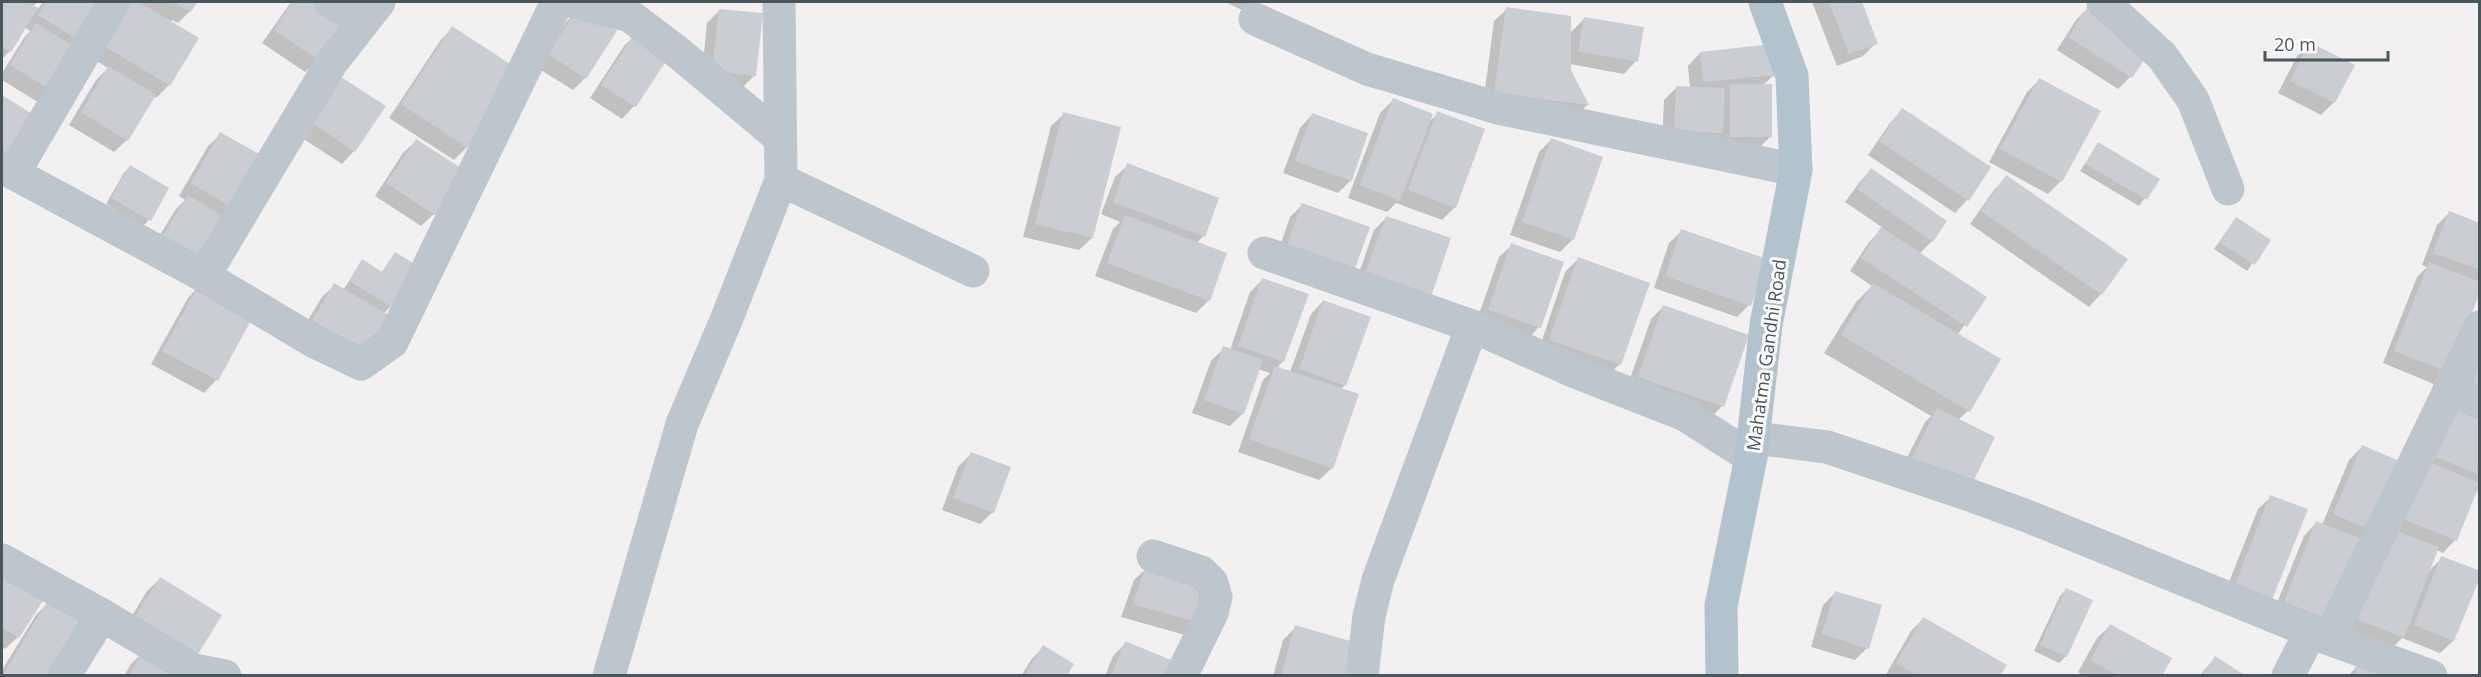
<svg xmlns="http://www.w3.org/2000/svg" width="2481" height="677" font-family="'Open Sans',sans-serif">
	<rect width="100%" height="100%" fill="#f2f0f1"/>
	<g fill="#0003">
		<path d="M2 2H37L33 6 38 9 43 2H105L41 104 2 80V73L24 38 30 31 24 27 10 51 2 59Z"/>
		<path d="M128 2H195L190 11 178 23 172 20 170 22 169 85 156 98 154 96 127 140 114 152 69 125 96 80 108 68 90 57Z"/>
		<path d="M291 2H313L343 21 318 59 305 72 262 43Z"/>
		<path d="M1225 2H1251L1242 10Z"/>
		<path d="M1812 2H1860L1876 43 1863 56 1837 66Z"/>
		<path d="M579 8 585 78 573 90 536 67 567 21Z"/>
		<path d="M2088 8 2130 77 2118 89 2057 50 2076 20Z"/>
		<path d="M1507 9 1569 34 1585 18 1636 61 1624 74 1570 64V71L1587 105 1575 117 1483 105 1494 21Z"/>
		<path d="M720 10 755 75 742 88 701 83 707 23Z"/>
		<path d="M452 28 467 147 454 160 389 118 440 41Z"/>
		<path d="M636 34 634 106 622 119 590 98 624 46Z"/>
		<path d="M2310 44 2353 65 2334 102 2321 115 2278 93 2297 56Z"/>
		<path d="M1700 53 1774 75 1763 85 1770 137 1758 149H1718V136L1709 145 1662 143 1664 100 1677 87 1690 88 1688 66Z"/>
		<path d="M2039 80 2099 112 2060 182 2048 194 1989 162 2027 92Z"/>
		<path d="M329 91 354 151 342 164 299 136Z"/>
		<path d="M2 97 35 118 2 169Z"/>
		<path d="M1393 100 1428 123 1438 113 1455 207 1442 220 1396 203 1387 212 1348 198 1380 113Z"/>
		<path d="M1902 110 1989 168 1967 200 1955 213 1868 155 1890 123Z"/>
		<path d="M1064 114 1092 238 1079 250 1023 237 1051 126Z"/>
		<path d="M1312 115 1351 180 1338 193 1283 173 1300 128Z"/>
		<path d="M221 134 235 209 147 256 176 209 185 200 179 196 208 146Z"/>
		<path d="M1551 140 1573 239 1560 252 1510 235 1539 152Z"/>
		<path d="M416 141 434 214 421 226 375 196 403 153Z"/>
		<path d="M2098 144 2158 179 2139 206 2080 171Z"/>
		<path d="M1128 165 1203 236 1197 243 1226 254 1208 301 1196 313 1095 276 1113 229 1120 222 1101 214 1115 177Z"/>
		<path d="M130 167 149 220 143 226 106 204 124 173Z"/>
		<path d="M1871 170 1932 241 1919 254 1985 298 1957 335 1999 360 1968 411 1900 472 1925 422 1931 416 1824 353 1856 302 1872 286 1850 271 1869 242 1883 228 1845 202 1859 183Z"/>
		<path d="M2006 177 2125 259 2101 294 2089 307 1970 224 1994 190Z"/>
		<path d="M1302 205 1368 228 1273 266 1290 217Z"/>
		<path d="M2449 213 2480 224V289L2434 384 2383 363 2417 277 2427 267 2422 265 2437 225Z"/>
		<path d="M1386 218 1449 239 1353 290 1374 230Z"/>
		<path d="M2236 219 2269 240 2247 271 2214 249Z"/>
		<path d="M1682 231 1749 305 1737 317 1654 288 1669 243Z"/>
		<path d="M1512 245 1539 327 1527 340 1476 323 1499 257Z"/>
		<path d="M395 254 416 267 391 306 383 314 366 352 300 333 322 297 335 285 343 290 363 261 381 273Z"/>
		<path d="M1578 259 1620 364 1607 376 1538 352 1565 272Z"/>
		<path d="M1262 280 1283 361 1277 368 1290 372 1311 314 1323 301 1345 385 1340 390 1332 468 1319 480 1238 452 1263 380 1270 373 1258 369 1243 413 1230 426 1192 413 1211 361 1224 348 1230 350 1250 292Z"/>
		<path d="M200 285 253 314 216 380 204 393 151 364 188 298Z"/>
		<path d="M1664 306 1722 406 1710 419 1626 390 1651 319Z"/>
		<path d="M2480 346V492L2476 491 2455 540 2443 553 2437 550 2428 572 2442 558 2480 573 2453 641 2440 653 2402 638 2390 650 2342 631Z"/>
		<path d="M2362 447 2374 531 2329 619 2272 615 2304 536 2316 523 2322 525 2349 460Z"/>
		<path d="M971 454 993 512 980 524 942 510 958 467Z"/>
		<path d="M2271 497 2306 510 2223 597 2258 509Z"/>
		<path d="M1147 568 1204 586 1185 635 1121 617 1134 580Z"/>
		<path d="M2 575 18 637 5 649 2 647Z"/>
		<path d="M160 579 183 676H124L131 664 146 649 121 634 147 591Z"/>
		<path d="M2066 590V656L2059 663 2034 651 2060 596Z"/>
		<path d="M1836 592 1867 648 1855 660 1811 647 1823 605Z"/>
		<path d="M49 602 54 676H2V670L36 615Z"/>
		<path d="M1923 619 1999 676H1885L1911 631Z"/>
		<path d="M2110 626 2160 676H2084L2078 672 2097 638Z"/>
		<path d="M1296 627 1346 676H1273L1283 640Z"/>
		<path d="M1126 643 1175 676H1105L1113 656Z"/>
		<path d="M1043 647 1065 676H1021L1031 660Z"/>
		<path d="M2215 658 2243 676H2199Z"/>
		<path d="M2362 661 2393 676H2348Z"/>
	</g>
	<g fill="#caced2">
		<path d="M2 2H28L38 8 11 52 2 46Z"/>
		<path d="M46 2H106L84 44 38 15Z"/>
		<path d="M128 2H139L199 38 170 86 101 44Z"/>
		<path d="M173 2H197L191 12Z"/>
		<path d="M292 2H316L345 21 319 60 274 30Z"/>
		<path d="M1829 2H1862L1878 44 1849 54Z"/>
		<path d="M579 6 617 31 586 79 548 54Z"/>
		<path d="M2088 6 2152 48 2132 78 2068 37Z"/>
		<path d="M1506 7 1571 16V70L1589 105 1494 93Z"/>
		<path d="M719 9 763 13 756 76 712 71Z"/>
		<path d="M1584 17 1644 27 1638 62 1578 51Z"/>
		<path d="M36 23 81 51 55 93 10 65Z"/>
		<path d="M452 26 519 70 468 148 401 104Z"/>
		<path d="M636 32 670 55 636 107 601 85Z"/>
		<path d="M2309 42 2355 65 2335 103 2290 81Z"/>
		<path d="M1772 44 1775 75 1703 82 1700 52Z"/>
		<path d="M108 66 156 95 128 141 81 112Z"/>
		<path d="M341 77 386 106 355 152 311 122Z"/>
		<path d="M2039 78 2101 111 2062 182 2000 149Z"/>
		<rect x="1730" y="84" width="42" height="53"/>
		<path d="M1676 86 1725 88 1723 133 1674 131Z"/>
		<path d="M2 95 37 117 2 161Z"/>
		<path d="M1393 98 1433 114 1400 201 1360 185Z"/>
		<path d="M1902 108 1991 167 1969 201 1879 141Z"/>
		<path d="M1437 111 1485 129 1456 208 1408 190Z"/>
		<path d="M1063 112 1121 127 1093 238 1035 224Z"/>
		<path d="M1312 113 1368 133 1352 181 1295 161Z"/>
		<path d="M220 132 266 158 236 210 191 183Z"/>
		<path d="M1551 138 1603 157 1574 240 1522 222Z"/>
		<path d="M416 139 464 170 435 215 386 183Z"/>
		<path d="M2098 142 2160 179 2147 200 2085 164Z"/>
		<path d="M1127 163 1219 198 1205 237 1113 202Z"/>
		<path d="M130 165 169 188 151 221 111 198Z"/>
		<path d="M1871 168 1947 221 1933 242 1857 189Z"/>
		<path d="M2006 175 2128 259 2102 295 1981 211Z"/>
		<path d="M188 195 231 221 201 269 158 243Z"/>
		<path d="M1302 203 1370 227 1352 277 1284 253Z"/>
		<path d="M2449 211 2480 223V270L2433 253Z"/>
		<path d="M1125 215 1227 253 1210 301 1107 263Z"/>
		<path d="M1386 216 1451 238 1430 300 1364 277Z"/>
		<path d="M2236 217 2271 240 2255 265 2219 242Z"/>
		<path d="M1881 227 1987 297 1967 327 1861 258Z"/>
		<path d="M1681 229 1767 259 1751 306 1665 276Z"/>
		<path d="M1511 243 1564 262 1541 328 1488 310Z"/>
		<path d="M395 252 418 266 392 307 349 281 362 259 382 272Z"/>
		<path d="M1578 257 1650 283 1621 365 1549 340Z"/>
		<path d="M2429 262 2480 282V293L2448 372 2394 351Z"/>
		<path d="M1262 278 1309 294 1284 362 1238 346Z"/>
		<path d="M200 283 255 313 218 381 162 351Z"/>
		<path d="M334 283 390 316 367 353 312 320Z"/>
		<path d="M1873 283 2001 359 1970 412 1841 335Z"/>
		<path d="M1323 300 1371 317 1346 386 1299 369Z"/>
		<path d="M1663 305 1749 335 1724 407 1638 377Z"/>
		<path d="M1223 346 1263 360 1244 414 1204 400Z"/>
		<path d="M1275 366 1359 394 1333 469 1249 439Z"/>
		<path d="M2479 367H2480V396L2469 392Z"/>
		<path d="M2453 403 2480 414V475L2431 455Z"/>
		<path d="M1937 408 1995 437 1970 488 1911 459Z"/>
		<path d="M2362 445 2404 463 2376 532 2333 514Z"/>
		<path d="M971 452 1011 467 994 513 953 498Z"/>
		<path d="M2420 458 2480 483 2457 541 2396 516Z"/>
		<path d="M2270 495 2308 509 2272 600 2235 585Z"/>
		<path d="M2316 521 2362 539 2330 620 2284 602Z"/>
		<path d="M2389 528 2439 547 2404 638 2354 618Z"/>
		<path d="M2441 556 2480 571V577L2454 641 2414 625Z"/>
		<path d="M1146 566 1206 585 1199 623 1133 604Z"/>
		<path d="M2 575 46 596 19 638 2 627Z"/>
		<path d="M160 577 222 615 195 659 132 621Z"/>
		<path d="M2066 588 2093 600 2067 657 2040 645Z"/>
		<path d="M1835 591 1882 605 1869 649 1822 634Z"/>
		<path d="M48 600 87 624 56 676H2Z"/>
		<path d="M1923 617 2007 665 2000 676H1918L1896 663Z"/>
		<path d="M2110 624 2172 658 2162 676H2119L2090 660Z"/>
		<path d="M1295 625 1357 643 1348 676H1281Z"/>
		<path d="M1125 641 1181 664 1176 676H1111Z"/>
		<path d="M1043 645 1074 664 1067 676H1024Z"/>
		<path d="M144 649 185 676H128Z"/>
		<path d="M2215 656 2246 676H2202Z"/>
		<path d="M2361 659 2396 676H2354Z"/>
	</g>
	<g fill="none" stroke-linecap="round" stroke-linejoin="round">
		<g stroke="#bdc6cc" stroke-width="33">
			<path d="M330 2 364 20"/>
			<path d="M574 2 630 16 680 54 780 138"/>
			<path d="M2103 2 2162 56 2193 100 2228 189"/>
			<path d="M1255 19 1367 69 1498 108 1796 170"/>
			<path d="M2 167 204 276 313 341 361 364 392 342 557 2"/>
			<path d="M14 173 114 2"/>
			<path d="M781 180 973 271"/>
			<path d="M1264 253 1472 326 1575 372 1685 415 1751 457"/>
			<path d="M204 276 332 62 379 2"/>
			<path d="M2449 389 2480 403"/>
			<path d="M1754 438 1827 447 1964 493 2027 516 2329 639 2431 676"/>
			<path d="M1153 556 1201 572 1212 583 1216 597 1212 613 1181 676"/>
			<path d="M2 560 102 615 194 670 225 676"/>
			<path d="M2329 639 2480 327"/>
			<path d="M64 676 102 615"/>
			<path d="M609 676 682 424 727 318 781 180 779 2"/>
			<path d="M1362 676 1369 616 1378 580 1472 326"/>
			<path d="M2288 676 2311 631"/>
		</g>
		<path stroke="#b2c3cd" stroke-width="33" d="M1722 676 1721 606 1751 457 1766 325 1796 170 1792 76 1765 2"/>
	</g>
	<g text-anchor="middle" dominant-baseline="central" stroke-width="6" stroke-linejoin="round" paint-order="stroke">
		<g font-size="18" fill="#49565c" stroke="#fff">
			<text transform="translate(1766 355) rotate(-82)">Mahatma Gandhi Road</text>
		</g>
	</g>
	<rect width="2481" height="677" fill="none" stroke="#49565c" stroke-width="6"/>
	<path d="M2265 51v9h123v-9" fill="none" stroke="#49565c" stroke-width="3"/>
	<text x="2274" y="51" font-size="18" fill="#49565c" stroke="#ffffff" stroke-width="4.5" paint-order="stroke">20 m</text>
</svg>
